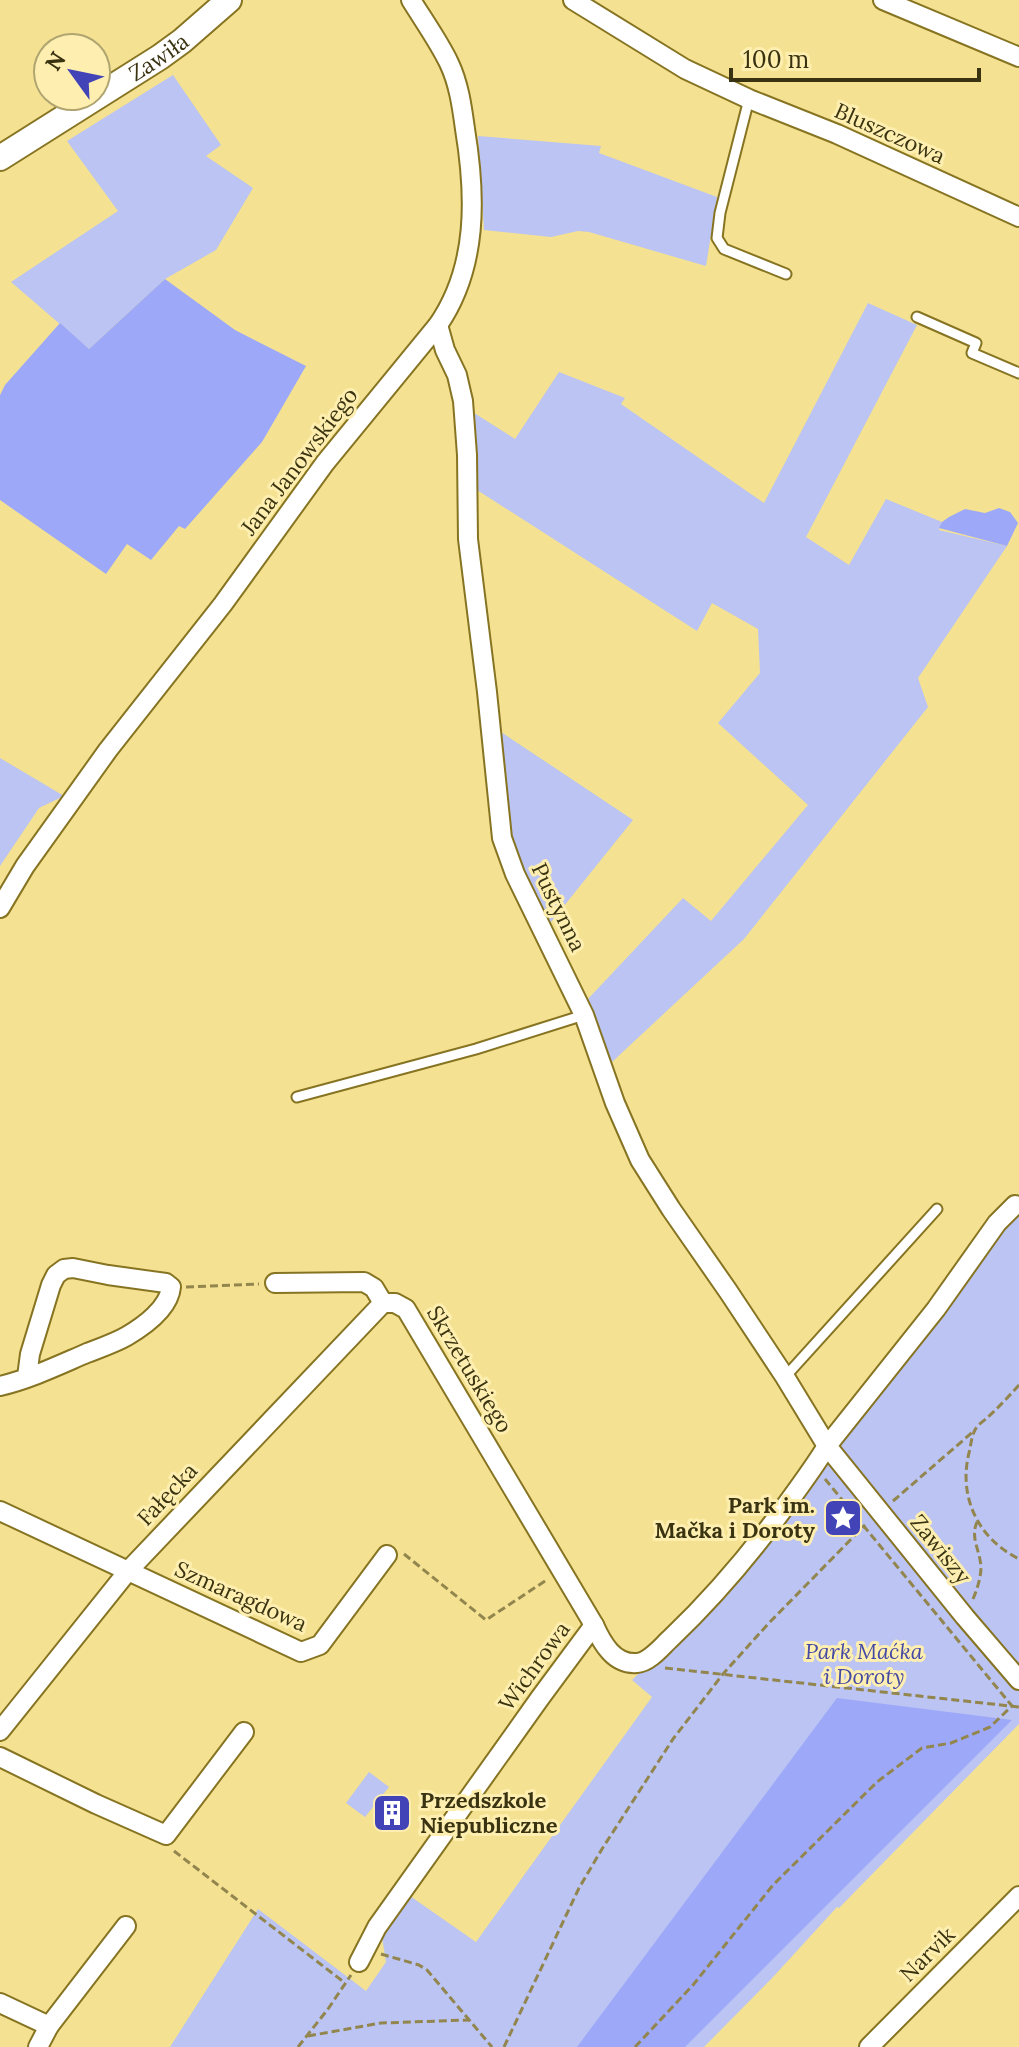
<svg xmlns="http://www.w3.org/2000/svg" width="1019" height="2047" font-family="Lora,serif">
	<rect width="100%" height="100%" fill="#f4e292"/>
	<g fill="#bbc4f2">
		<path d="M173 75 221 145 206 156 253 188 216 250 165 279 89 349 11 282 118 211 67 141Z"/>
		<path d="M478 136 601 146 599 153 717 197 706 266 589 232 578 231 551 237 484 230Z"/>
		<path d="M868 303 917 325 806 537 849 565 886 499 942 522 939 530 1007 546 918 678 928 707 744 939 612 1062 587 1000 683 898 711 921 808 805 718 723 760 673 758 629 712 603 697 631 477 490 471 411 515 439 559 372 625 398 621 404 764 503Z"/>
		<path d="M498 730 633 820 547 927 526 882 508 830Z"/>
		<path d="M0 758 64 796 39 808 0 866Z"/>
		<path d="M1019 1206V1724L839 1908 837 1907 774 1976 704 2047H170L258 1909 366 1991 386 1962 381 1931 391 1923 410 1896 476 1942 652 1697 632 1680 726 1590Z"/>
		<path d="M369 1772 389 1787 365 1817 346 1803Z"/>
	</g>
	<g fill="#9da9f8">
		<path d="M165 279 235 330 306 366 262 442 185 529 179 526 151 560 127 544 106 574 0 500V395L5 385 60 323 89 349Z"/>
		<path d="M999 508 1010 512 1018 523 1007 546 939 528 942 522 949 517 965 509 985 513Z"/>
		<path d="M837 1698 1012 1720 685 2047H577Z"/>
	</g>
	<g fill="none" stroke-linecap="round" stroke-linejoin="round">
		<defs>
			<g id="service">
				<path d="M749 99 720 213 717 238 724 249 786 274"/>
				<path d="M917 317 976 343 972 353 1019 373"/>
				<path d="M297 1097 476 1049 584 1015"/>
				<path d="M785 1377 937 1209"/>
			</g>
			<g id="minor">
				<path d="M573 0 685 69 749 99 837 134 1019 217"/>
				<path d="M883 0 1019 57"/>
				<path d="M438 325 445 350 457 375 463 401 467 455 468 539 487 692 502 838 515 874 584 1015 615 1103 640 1160 671 1209 728 1291 785 1377 827 1446 965 1617 1019 1680"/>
				<path d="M0 908 25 866 108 750 223 604 325 463 438 325C478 267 476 196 465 129 462 107 459 84 449 63 439 42 424 21 411 0"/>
				<path d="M275 1283 364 1282 374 1288 383 1303H395L406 1309 594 1625"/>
				<path d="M0 1386C30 1379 59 1365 87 1353 100 1348 115 1343 127 1336 144 1326 169 1308 171 1287L166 1283 108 1275 73 1268 64 1269 56 1275 51 1285 30 1354 27 1377"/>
				<path d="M0 1511 301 1652 320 1645 387 1555"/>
				<path d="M0 1731 128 1571 383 1303"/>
				<path d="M0 1757 96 1804 166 1835 244 1732"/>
				<path d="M359 1962 377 1927 540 1698 594 1625C602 1643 614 1665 637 1663 650 1662 662 1646 671 1638 713 1598 747 1558 781 1512 797 1490 813 1469 827 1446L936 1309 997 1223 1015 1205"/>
				<path d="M0 2003 49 2026 126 1926"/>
				<path d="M38 2047 49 2026"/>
				<path d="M869 2047 1019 1896"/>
			</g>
			<g id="tertiary">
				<path id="s1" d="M0 158 160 57 182 41 229 0"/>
			</g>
		</defs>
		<use href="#service" stroke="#867422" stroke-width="13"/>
		<use href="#minor" stroke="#867422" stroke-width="22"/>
		<use href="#tertiary" stroke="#867422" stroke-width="28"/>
		<g stroke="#92864e" stroke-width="3" stroke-dasharray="8 4" stroke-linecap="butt">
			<path d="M186 1287 259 1284"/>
			<path d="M1019 1385C1009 1396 999 1407 988 1417 984 1421 977 1425 975 1430 972 1435 971 1443 970 1449 957 1495 977 1538 1019 1559"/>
			<path d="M893 1501 975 1430"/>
			<path d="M404 1554 486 1620 548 1579"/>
			<path d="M973 1599C977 1590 981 1577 981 1567 980 1550 970 1538 977 1522"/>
			<path d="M665 1668 1019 1707"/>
			<path d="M174 1851 345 1983"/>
			<path d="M381 1954 419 1965 427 1970 492 2047"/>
			<path d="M308 2036 381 2023 469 2020"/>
			<path d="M298 2047 328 2009 351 1975"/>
			<path d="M504 2047 579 1888 602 1849 673 1739 723 1674 768 1624 865 1525"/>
			<path d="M635 2047 693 1985 773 1885 877 1782 922 1748 951 1743 990 1727 1012 1706 825 1479"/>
		</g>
		<use href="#service" stroke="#fff" stroke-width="9"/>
		<use href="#minor" stroke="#fff" stroke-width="18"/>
		<use href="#tertiary" stroke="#fff" stroke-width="24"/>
	</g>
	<defs>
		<symbol id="sight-square" viewBox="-11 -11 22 22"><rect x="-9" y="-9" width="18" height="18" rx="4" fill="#4343b8" stroke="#feefb0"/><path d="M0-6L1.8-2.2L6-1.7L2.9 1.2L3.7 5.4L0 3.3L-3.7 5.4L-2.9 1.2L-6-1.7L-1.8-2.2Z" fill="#fff"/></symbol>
		<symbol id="building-square" viewBox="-11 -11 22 22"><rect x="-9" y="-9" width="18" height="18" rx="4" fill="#4343b8" stroke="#feefb0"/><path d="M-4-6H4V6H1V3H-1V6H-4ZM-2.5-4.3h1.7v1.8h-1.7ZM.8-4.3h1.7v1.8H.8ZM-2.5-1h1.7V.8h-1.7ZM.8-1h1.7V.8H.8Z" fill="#fff"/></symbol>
	</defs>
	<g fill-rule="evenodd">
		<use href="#sight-square" x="821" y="1496" width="44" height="44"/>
		<use href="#building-square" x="370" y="1791" width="44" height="44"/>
	</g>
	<g text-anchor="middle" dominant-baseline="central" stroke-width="6" stroke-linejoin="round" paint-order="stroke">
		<g font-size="22" fill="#3a3311" stroke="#feefb0">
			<text stroke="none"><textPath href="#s1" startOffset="188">Zawiła</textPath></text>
			<text transform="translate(890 133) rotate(24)">Bluszczowa</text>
			<text transform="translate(299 461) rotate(-53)">Jana Janowskiego</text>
			<text transform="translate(559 907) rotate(64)">Pustynna</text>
			<text transform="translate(470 1369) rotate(59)">Skrzetuskiego</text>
			<text transform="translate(167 1494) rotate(-47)">Fałęcka</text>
			<text transform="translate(941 1549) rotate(51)">Zawiszy</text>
			<text transform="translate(241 1596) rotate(24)">Szmaragdowa</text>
			<text transform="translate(534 1666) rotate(-54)">Wichrowa</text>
			<text transform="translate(927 1954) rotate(-45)">Narvik</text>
		</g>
		<g font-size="22" font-weight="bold" fill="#3a3311" stroke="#feefb0" text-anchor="end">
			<text x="815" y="1505">Park im.<tspan x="815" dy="25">Mačka i Doroty</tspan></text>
			<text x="420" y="1800" text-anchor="start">Przedszkole<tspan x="420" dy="25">Niepubliczne</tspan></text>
		</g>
		<g font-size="22" font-style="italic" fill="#454aa5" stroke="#feefb0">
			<text x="864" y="1651">Park Maćka<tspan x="864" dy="25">i Doroty</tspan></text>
		</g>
	</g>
	<g transform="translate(72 72) rotate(303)"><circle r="38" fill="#feefb0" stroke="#b0a470" stroke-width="2"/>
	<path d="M0-6L14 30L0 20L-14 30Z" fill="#4343b8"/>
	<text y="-12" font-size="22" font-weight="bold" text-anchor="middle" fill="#3a3311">N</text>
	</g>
	<path d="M731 68v12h248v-12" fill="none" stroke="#3a3311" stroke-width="4"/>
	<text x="743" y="68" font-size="24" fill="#3a3311" stroke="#feefb0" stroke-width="6" paint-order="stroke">100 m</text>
</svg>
